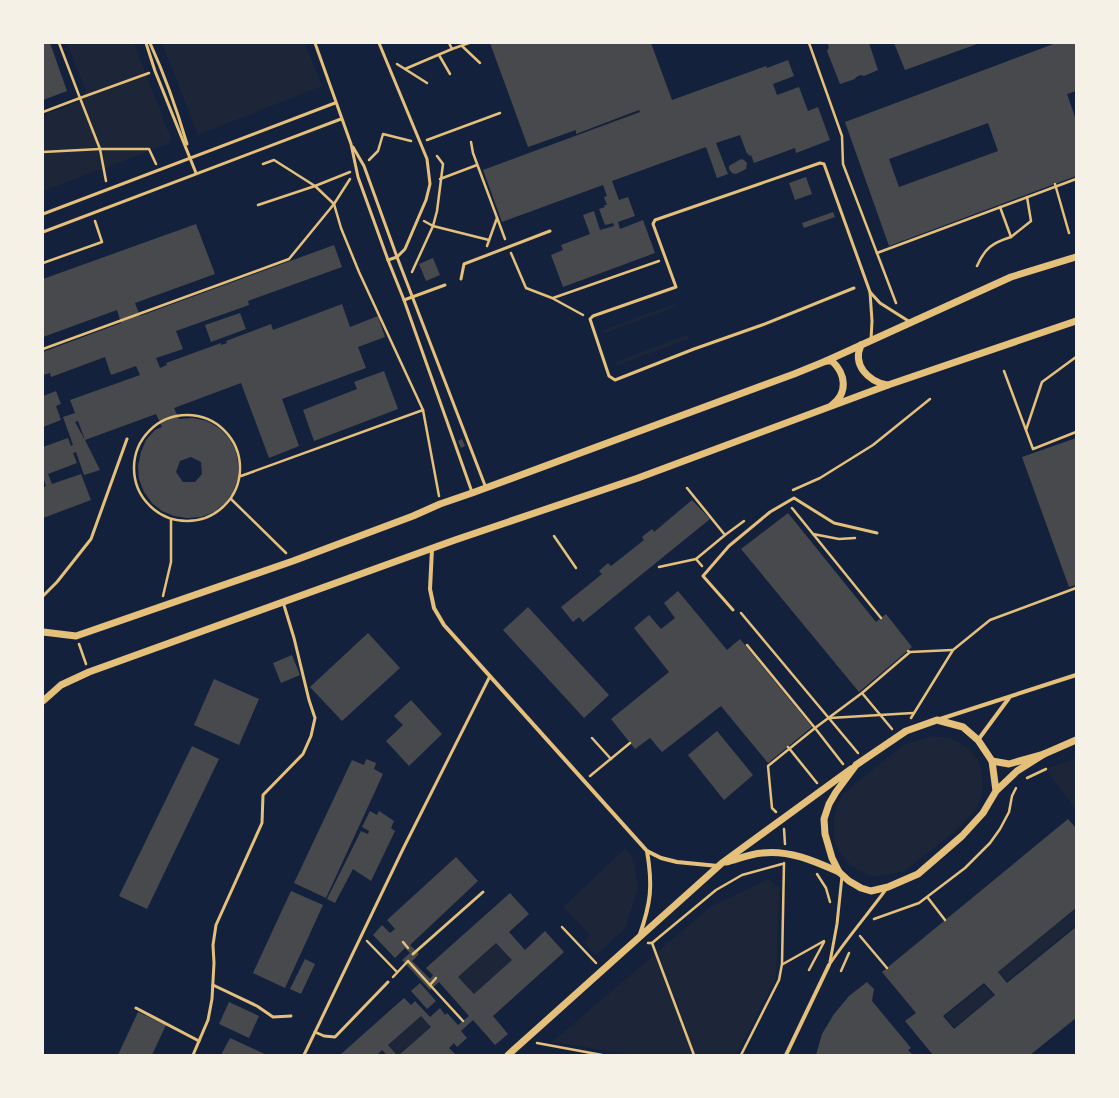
<svg xmlns="http://www.w3.org/2000/svg" width="1119" height="1098" font-family="'Noto Sans',sans-serif">
	<rect width="100%" height="100%" fill="#14213d"/>
	<g fill="#1d2539">
		<path d="M67 43H134L171 139 168 144 43 191V115L78 102 86 91Z"/>
		<path d="M162 43H305L322 86 198 135Z"/>
		<path d="M674 304 676 305 675 307 605 333 604 332V330Z"/>
		<path d="M686 335 688 336V339L618 365 615 364 616 362Z"/>
		<path d="M932 736 951 738 967 748 977 758 981 770 983 783 982 796 976 810 954 832 905 871 876 877 861 872 849 863 839 851 834 840V818L837 805 843 794 903 745Z"/>
		<path d="M1076 758V810L1046 769Z"/>
		<path d="M625 849 632 856 638 888 625 929 596 955 583 942 590 935 563 907Z"/>
		<path d="M768 879 779 887 776 978 736 1055H634L552 1042 710 907Z"/>
		<path d="M1076 909V925L1007 981 999 972Z"/>
		<path d="M496 943 512 960 474 994 458 977Z"/>
		<path d="M984 985 993 996 954 1027 945 1016Z"/>
		<path d="M421 1016 431 1027 399 1055H397L388 1045Z"/>
	</g>
	<g fill="#48494c" fill-rule="evenodd">
		<path d="M43 43H50L67 91 43 100Z"/>
		<path d="M490 43H651L672 100 766 66 767 68 788 60 794 76 773 84 777 95 799 87 808 111 818 107 830 140 796 153 795 148 754 163 751 155 749 156 748 153 747 154 740 135 716 143 728 174 717 178 706 147 612 181 619 200 628 197 635 216 618 222 620 229 643 220 655 253 563 287 551 255 563 250 561 245 590 234 583 215 594 211 600 230 614 226 613 223 605 225 599 209 605 207 604 205H607L604 197 607 196 603 185 502 222 483 170 640 112 639 110 576 134V130L528 147Z"/>
		<path d="M827 43H869L878 70 864 76 861 75 856 77 855 79 840 84 827 51 829 47Z"/>
		<path d="M894 43H980L905 70Z"/>
		<path d="M1056 43H1076V91L1067 94 1076 120V176L889 246 845 122ZM988 123 998 151 899 187 889 159Z"/>
		<path d="M741 159 744 160 747 163 746 169 736 174 732 173 729 169V166Z"/>
		<path d="M806 177 812 194 795 200 789 183Z"/>
		<path d="M833 212 835 217 804 228 802 223Z"/>
		<path d="M196 224 215 274 135 303 140 316 334 245 342 267 248 301 249 305 176 331 183 349 156 358 160 368 167 365 166 363 221 343V345L227 343 226 341 271 324 273 330 342 304 350 327 378 316 385 337 358 347 366 368 282 399 299 446 269 458 241 383 174 408 179 419 193 418 207 421 219 428 229 438 236 450 238 464V478L233 492 225 503 214 512 201 517 187 518 174 516 162 511 152 503 144 492 139 479 138 466 141 452 146 440 155 430 162 427 156 414 85 440 100 470 84 475 76 452 73 453 77 463 48 474 52 484 81 474 91 500 43 518V488L46 486 43 477V447L68 438 71 446 73 445 63 417 75 413 70 400 140 375 136 366 111 375 105 357 51 377 50 373 43 375V352L121 323 117 310 43 337V279ZM78 421 85 440 75 422ZM191 457 201 462 202 474 195 482H183L176 472 180 461Z"/>
		<path d="M433 258 440 275 426 281 419 264Z"/>
		<path d="M240 313 246 329 211 342 205 325Z"/>
		<path d="M384 371 398 409 314 441 303 410 357 389 354 382Z"/>
		<path d="M56 391 61 404 56 406 61 420 43 427V396Z"/>
		<path d="M1076 438V585L1069 587 1022 457Z"/>
		<path d="M462 439 465 446 461 448 458 441Z"/>
		<path d="M692 500 710 519 583 622 579 617 573 622 561 607 602 574 599 571 608 563 611 566 644 540 642 537 652 529 654 532Z"/>
		<path d="M788 513 876 622 886 614 912 647 859 692 741 549Z"/>
		<path d="M678 591 727 650 740 639 812 727 768 763 721 706 662 752 650 738 635 749 611 719 669 672 634 628 649 615 661 629 675 618 664 603Z"/>
		<path d="M528 607 609 695 584 718 503 630Z"/>
		<path d="M368 633 400 668 342 721 310 687Z"/>
		<path d="M292 655 300 675 281 683 273 663Z"/>
		<path d="M214 679 259 699 239 745 194 725Z"/>
		<path d="M411 700 442 734 409 766 386 741 403 725 394 716Z"/>
		<path d="M717 731 753 775 724 800 688 755Z"/>
		<path d="M192 746 219 759 147 909 119 896Z"/>
		<path d="M366 759 376 763 374 769 383 774 326 898 294 883 352 760 364 765Z"/>
		<path d="M370 811 377 815 379 811 394 821 391 828 395 831 371 881 353 869 335 903 327 899 361 831 368 834 369 831 362 827Z"/>
		<path d="M1068 819 1076 828V908L998 972 1007 983 1076 927V1018L1030 1055H950L949 1054 947 1055H933L905 1021 916 1013 882 972ZM984 983 995 995 954 1029 943 1016Z"/>
		<path d="M456 857 478 881 410 945 419 954 412 961 430 979 433 975 426 968 510 893 529 914 509 932 525 950 545 931 564 952 493 1016 508 1034 495 1045 473 1020 461 1031 467 1038 457 1047 454 1043 449 1048 455 1054 453 1055H399L431 1027 421 1016 388 1045 397 1055H387L382 1050 377 1055H340L404 998 411 1005 415 1001 430 1017 440 1008 445 1015 447 1013 458 1025 469 1016 439 982 430 990 402 960 410 953 405 948 395 958 373 935 382 925 390 933 395 929 387 920ZM496 943 512 960 474 994 458 977Z"/>
		<path d="M291 891 323 905 285 988 253 973Z"/>
		<path d="M305 959 315 964 301 994 290 989Z"/>
		<path d="M867 982 874 989 872 1001 911 1048 908 1050 913 1055H816L822 1034 834 1014 849 996Z"/>
		<path d="M420 983 436 1001 427 1009 411 991Z"/>
		<path d="M229 1002 259 1016 249 1038 219 1024Z"/>
		<path d="M138 1012 166 1025 152 1055H118Z"/>
		<path d="M230 1038 267 1055H221Z"/>
	</g>
	<g fill="none" stroke-linecap="round" stroke-linejoin="round">
		<g stroke="#e5c07b" stroke-width="2.5">
			<path d="M449 43 452 49 469 43"/>
			<path d="M809 43 842 136 843 164 896 303"/>
			<path d="M462 46 480 63"/>
			<path d="M439 55 450 74"/>
			<path d="M397 64 427 83"/>
			<path d="M405 69 452 49"/>
			<path d="M43 112 80 98 59 43"/>
			<path d="M427 140 500 113"/>
			<path d="M471 142 473 153 505 239"/>
			<path d="M43 152 100 149H149L156 164"/>
			<path d="M369 160 378 151 383 134 411 141"/>
			<path d="M263 164 274 160 315 186 334 204 341 228 359 272 423 410"/>
			<path d="M440 179 477 165"/>
			<path d="M106 181 100 149 80 98 149 73"/>
			<path d="M1055 184 1069 233"/>
			<path d="M258 205 315 186 350 172"/>
			<path d="M424 221 433 226 489 240"/>
			<path d="M1011 237 1031 221 1027 197"/>
			<path d="M487 246 497 218"/>
			<path d="M511 253 526 288 552 298 583 315"/>
			<path d="M877 253 1076 179"/>
			<path d="M43 263 102 242 95 221"/>
			<path d="M977 266C985 248 992 243 1011 237L1000 207"/>
			<path d="M412 272 433 226 437 211 443 164 437 156"/>
			<path d="M553 298 659 261"/>
			<path d="M43 349 289 259 334 204 350 179"/>
			<path d="M1004 371 1033 449 1076 432"/>
			<circle cx="187" cy="468" r="53"/>
			<path d="M1026 430 1042 382 1076 357"/>
			<path d="M241 476 423 410 439 496"/>
			<path d="M687 488 725 535 696 559 702 566"/>
			<path d="M793 490 820 478 873 445 930 399"/>
			<path d="M231 499 286 553"/>
			<path d="M792 508 881 618"/>
			<path d="M813 534 839 539 855 538"/>
			<path d="M725 535 744 521"/>
			<path d="M554 536 576 568"/>
			<path d="M659 567 696 559"/>
			<path d="M163 596 171 562V520"/>
			<path d="M741 613 858 753"/>
			<path d="M79 644 86 664"/>
			<path d="M747 645 815 728 843 764"/>
			<path d="M908 651 910 652 952 650"/>
			<path d="M862 693 892 729"/>
			<path d="M830 718 913 713"/>
			<path d="M911 718 953 650 990 620 1076 588"/>
			<path d="M592 738 611 759"/>
			<path d="M788 747 817 783"/>
			<path d="M590 776 630 743"/>
			<path d="M1027 778 1046 769"/>
			<path d="M776 812 772 808 768 766 815 728 862 693 910 652"/>
			<path d="M784 829 785 844"/>
			<path d="M817 874 826 888 830 902"/>
			<path d="M928 898 945 920"/>
			<path d="M874 919 919 903 965 868 990 843 1000 829 1009 812 1012 796 1016 788"/>
			<path d="M562 927 596 963"/>
			<path d="M860 936 887 968"/>
			<path d="M367 941 397 972"/>
			<path d="M403 942 408 948"/>
			<path d="M648 943H652L716 890 742 875 782 864"/>
			<path d="M652 943 694 1055"/>
			<path d="M408 961 430 985 436 978"/>
			<path d="M783 964 824 941"/>
			<path d="M809 970 824 942"/>
			<path d="M841 971 849 953"/>
			<path d="M393 977 408 961"/>
			<path d="M430 985 463 1021"/>
			<path d="M537 1043 602 1055"/>
			<path d="M741 1055 779 980 782 964 784 863"/>
		</g>
		<g stroke="#e5c07b" stroke-width="3">
			<path d="M146 43 155 71 196 173"/>
			<path d="M150 43C165 76 177 110 187 144"/>
			<path d="M315 43 351 144 358 177 388 260 404 300 472 492"/>
			<path d="M379 43 427 159 430 184 426 200 405 249 397 257 388 260"/>
			<path d="M353 147 364 166 397 257 486 488"/>
			<path d="M43 214 335 103"/>
			<path d="M43 232 341 119"/>
			<path d="M461 279 464 264 550 231"/>
			<path d="M854 288 762 325 694 349 615 380 609 376 590 319 593 316 676 287 653 224 655 220 820 163 824 164 870 292 872 321 871 340"/>
			<path d="M870 292 880 303 910 322"/>
			<path d="M404 300 445 285"/>
			<path d="M43 596 57 582 91 539 127 439"/>
			<path d="M733 610 703 576 729 546 770 512 794 498 834 523 877 533"/>
			<path d="M413 954 483 892"/>
			<path d="M830 962 837 924 842 876"/>
			<path d="M829 965C847 938 868 914 887 888"/>
			<path d="M213 985 257 1006 273 1017 291 1016"/>
			<path d="M136 1008 199 1041"/>
			<path d="M315 1032 324 1036 335 1037 388 982"/>
			<path d="M193 1055 208 1020 212 999 214 963 213 945 216 925 262 823 263 795 303 754 311 736 315 718 309 700 294 638 283 602"/>
			<path d="M304 1055 403 849 490 676"/>
		</g>
		<g stroke="#e5c07b" stroke-width="4">
			<path d="M432 549 430 589 434 608 444 625 647 851 661 858 677 862 718 866"/>
			<path d="M937 720 1076 675"/>
			<path d="M978 740 1009 698"/>
			<path d="M639 937C651 903 653 886 647 851"/>
			<path d="M786 1055 829 965"/>
		</g>
		<g stroke="#e5c07b" stroke-width="7">
			<path d="M861 345C852 365 868 381 887 385"/>
			<path d="M826 361H832C846 374 848 393 832 405"/>
			<path d="M43 632 76 636 293 561 413 516 440 504 472 493 794 374 826 361 1011 277 1076 257"/>
			<path d="M43 701 61 685 89 672 455 540 638 478 888 385 1076 321"/>
			<path d="M992 761 1009 764 1044 754 1076 740"/>
			<path d="M996 791 992 761 978 740 963 727 937 720 906 731 856 765 836 792 829 804 824 819 825 834 832 858 839 872 849 881 861 888 871 891 888 887 918 874 962 836 983 813 996 791 1017 771 1044 754"/>
			<path d="M726 862C738 859 750 854 762 853 790 850 814 861 839 872"/>
			<path d="M508 1055 722 863 851 769"/>
		</g>
	</g>
	<rect width="1119" height="1098" fill="none" stroke="#f6f1e7" stroke-width="88"/>
</svg>
